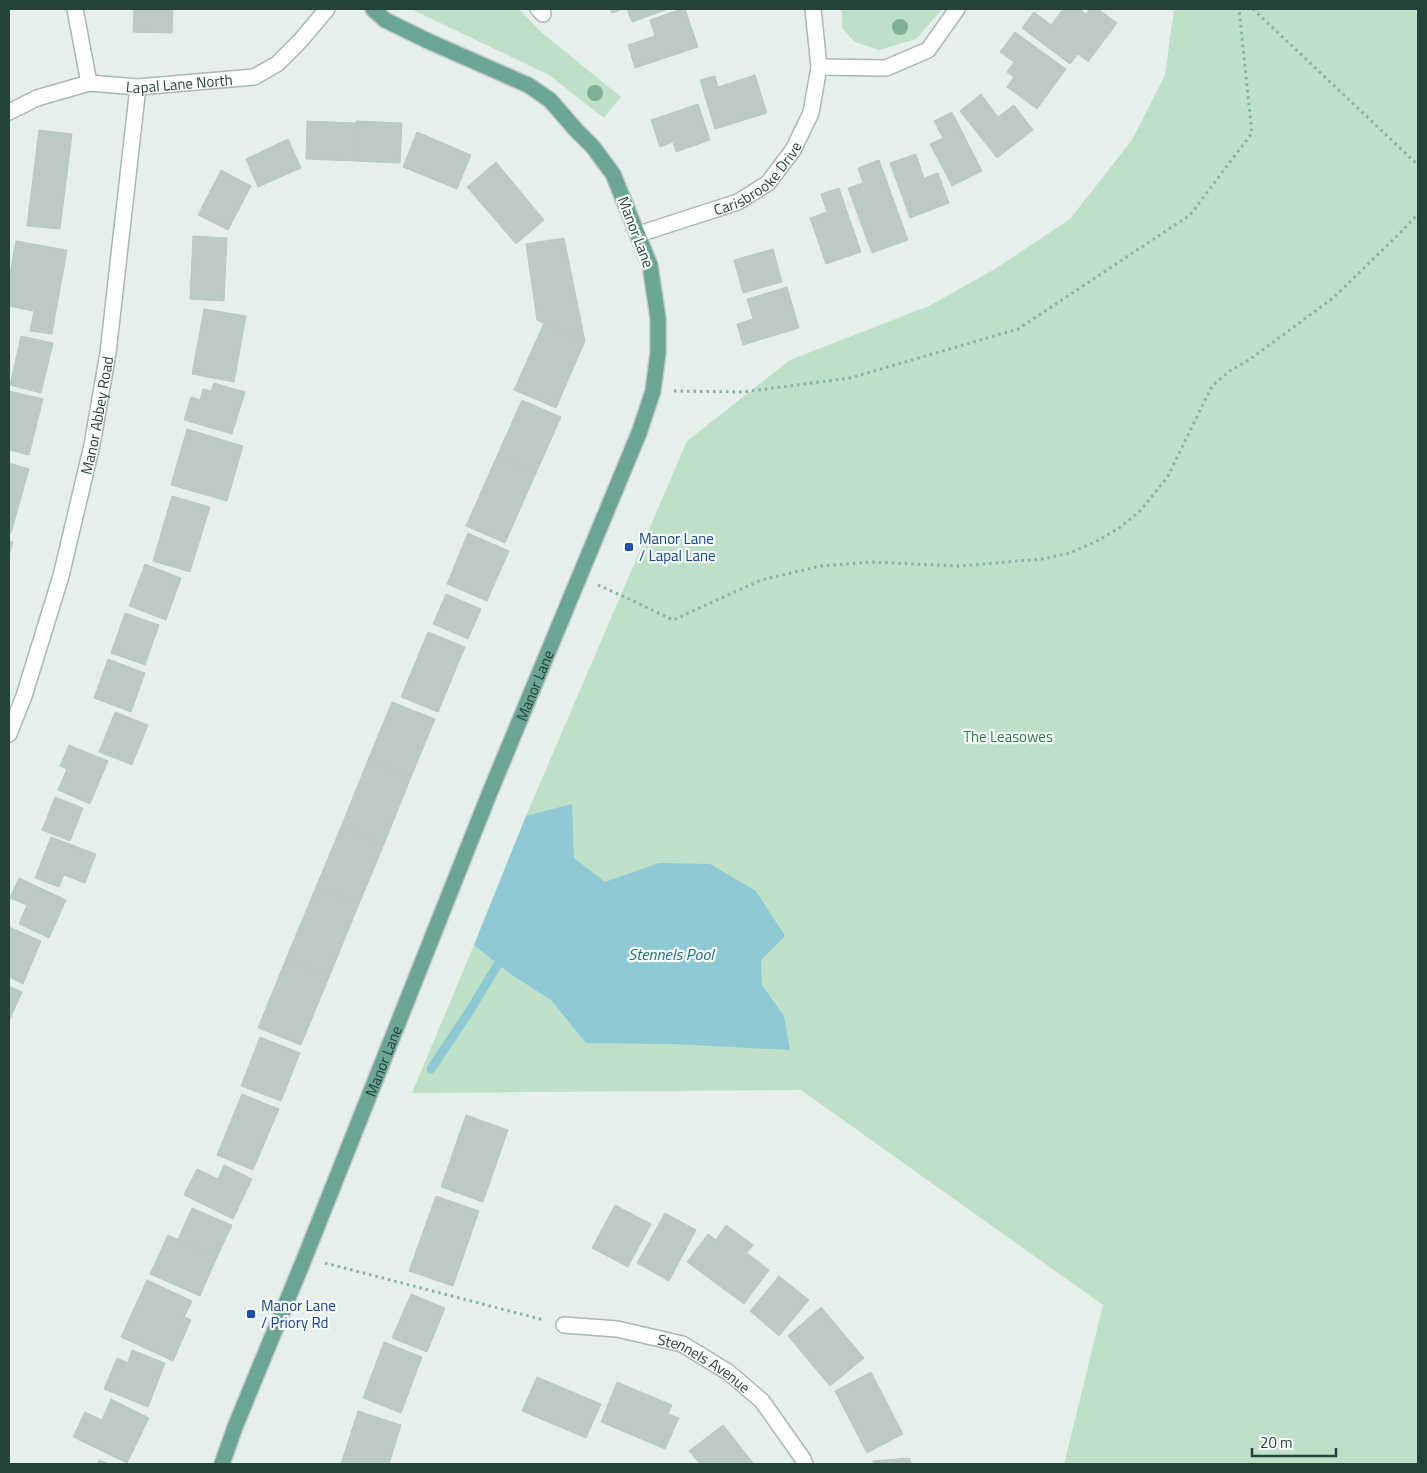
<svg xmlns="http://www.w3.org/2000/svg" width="1427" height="1473" font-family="'Titillium Web',sans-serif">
	<rect width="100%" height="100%" fill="#e6efeb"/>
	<g fill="#bfe0c8">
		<path d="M411 9H519L541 32 621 97 604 118 549 75Z"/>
		<path d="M842 9H942L916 39 879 50 855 42 842 28Z"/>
		<path d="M1174 9H1418V1464H1064L1103 1305 801 1090 412 1093 474 945 526 816 687 441 790 360 929 306 995 269 1070 219 1132 140 1165 75Z"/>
	</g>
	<path fill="#8ec9d4" d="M572 804 574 858 605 882 659 863 710 864 756 891 785 936 761 960 762 985 784 1016 790 1050 671 1044 586 1043 551 1000 512 975 474 945 526 816Z"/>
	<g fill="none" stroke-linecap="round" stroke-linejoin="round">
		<path stroke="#8ec9d4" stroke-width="9" d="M431 1069 469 1012 498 964"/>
	</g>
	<g fill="#bbcac4" stroke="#b8c9c2">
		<path d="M134 9H173L172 33 133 32Z"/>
		<path d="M610 9H623L612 13Z"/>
		<path d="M627 9H668L632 22Z"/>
		<path d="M681 9H685L698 47 635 68 628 45 655 36 650 20Z"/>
		<path d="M1063 9H1079L1086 14 1090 9H1098L1117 23 1088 62 1078 54 1070 64 1022 28 1034 12 1051 25Z"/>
		<path d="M1015 32 1066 69 1037 109 1007 87 1014 77 1007 72 1014 62 1000 52Z"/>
		<path d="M755 75 767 113 715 129 700 80 715 76 718 87Z"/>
		<path d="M981 94 998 117 1014 105 1033 130 997 158 960 111Z"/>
		<path d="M698 104 710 140 676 152 673 142 660 147 651 120Z"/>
		<path d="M952 112 982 171 952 186 930 144 943 138 934 121Z"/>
		<path d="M307 121 356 123 355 161 306 159Z"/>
		<path d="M356 121 402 123 400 163 355 161Z"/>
		<path d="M39 130 72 134 60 229 27 226Z"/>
		<path d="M417 132 471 155 457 189 403 167Z"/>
		<path d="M288 139 301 168 258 187 246 159Z"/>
		<path d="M916 154 924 178 938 173 949 203 910 218 890 163Z"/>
		<path d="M879 160 908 240 872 253 848 188 863 183 858 168Z"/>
		<path d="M496 162 544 220 516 244 467 187Z"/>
		<path d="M221 170 251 186 228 230 198 215Z"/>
		<path d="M839 188 861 252 826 264 810 218 827 212 821 194Z"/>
		<path d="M193 236 227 238 224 301 190 299Z"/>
		<path d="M564 238 585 341 537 320 526 244Z"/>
		<path d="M16 241 67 250 52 334 30 331 34 311 9 306V280Z"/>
		<path d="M773 249 782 282 743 293 734 260Z"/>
		<path d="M787 287 799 328 743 345 737 324 753 319 747 299Z"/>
		<path d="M204 309 246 316 234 382 192 374Z"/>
		<path d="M544 323 585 341 556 408 514 390Z"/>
		<path d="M21 336 53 343 41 393 10 385Z"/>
		<path d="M214 383 245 392 232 434 184 420 191 397 200 400 203 389 211 391Z"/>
		<path d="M9 391 43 399 29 455 9 450Z"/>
		<path d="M522 400 561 417 536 473 497 456Z"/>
		<path d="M187 429 243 446 227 501 171 485Z"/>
		<path d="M497 456 536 473 505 543 466 526Z"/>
		<path d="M9 463 29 469 11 533H9Z"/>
		<path d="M172 496 210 507 190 572 153 561Z"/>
		<path d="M468 533 509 551 487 601 447 584Z"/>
		<path d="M9 541 13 542 9 555Z"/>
		<path d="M145 564 181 578 166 620 129 606Z"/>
		<path d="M446 594 481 609 468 639 433 624Z"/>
		<path d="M125 613 159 625 145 665 111 653Z"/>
		<path d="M428 632 465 647 438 712 401 697Z"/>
		<path d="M108 659 145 673 131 712 94 698Z"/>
		<path d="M392 702 435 719 411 777 368 760Z"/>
		<path d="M115 712 148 725 132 765 99 752Z"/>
		<path d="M69 745 108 761 90 804 58 790 67 769 60 766Z"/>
		<path d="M368 760 411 777 384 844 341 827Z"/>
		<path d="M55 797 83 808 70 841 42 830Z"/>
		<path d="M341 827 384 844 359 904 316 887Z"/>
		<path d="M51 837 96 854 85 883 64 875 59 887 35 878Z"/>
		<path d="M19 878 66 900 49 938 19 924 27 905 10 898Z"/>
		<path d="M316 887 359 904 329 977 286 959Z"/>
		<path d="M9 927 41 941 23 984 9 977Z"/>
		<path d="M286 959 329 977 301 1045 258 1028Z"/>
		<path d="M9 986 22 992 9 1021Z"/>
		<path d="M260 1037 300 1053 281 1101 241 1086Z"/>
		<path d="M242 1094 279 1109 253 1170 217 1155Z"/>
		<path d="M466 1115 508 1130 483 1202 441 1187Z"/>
		<path d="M224 1165 252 1179 233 1219 184 1195 197 1169 218 1179Z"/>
		<path d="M436 1196 479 1211 453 1286 409 1271Z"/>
		<path d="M615 1205 651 1224 628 1267 592 1248Z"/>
		<path d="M192 1208 232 1225 217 1257 178 1239Z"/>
		<path d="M665 1213 696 1230 669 1281 637 1263Z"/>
		<path d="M726 1225 753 1245 747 1253 769 1270 744 1304 687 1262 708 1234 716 1240Z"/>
		<path d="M168 1235 217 1257 200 1296 150 1274Z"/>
		<path d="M779 1276 809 1300 779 1336 750 1311Z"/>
		<path d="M147 1280 192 1301 184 1317 191 1320 173 1361 121 1337Z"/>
		<path d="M411 1294 445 1308 427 1352 392 1338Z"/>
		<path d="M821 1307 864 1358 830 1386 788 1336Z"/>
		<path d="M384 1342 422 1357 401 1413 363 1398Z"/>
		<path d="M132 1350 165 1363 148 1407 104 1389 117 1358 128 1363Z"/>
		<path d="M871 1372 903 1434 867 1453 835 1391Z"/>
		<path d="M537 1377 601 1404 586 1438 522 1411Z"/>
		<path d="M617 1382 672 1405 668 1414 679 1418 665 1449 601 1422Z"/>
		<path d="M111 1399 149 1418 127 1463 73 1437 85 1412 102 1420Z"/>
		<path d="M358 1411 401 1425 389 1464H341Z"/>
		<path d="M723 1425 754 1464H700L689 1451Z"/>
		<path d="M910 1458 911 1464H873V1461Z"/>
		<path d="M99 1460 109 1464H97Z"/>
	</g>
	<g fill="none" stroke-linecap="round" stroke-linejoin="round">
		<defs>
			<g id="minor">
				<path d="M75 9 89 83"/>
				<path d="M538 9 543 14"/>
				<path d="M819 67 886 68 928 50 957 9"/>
				<path id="s1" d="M9 112 37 98 89 83 138 87 254 77 277 64 301 40 327 9"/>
				<path id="s2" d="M639 234 738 202 768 183 793 150 811 113 819 67 813 9"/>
				<path id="s3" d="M9 734 24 696 61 576 92 445 108 353 138 87"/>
				<path id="s4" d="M564 1325 617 1329 682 1344 728 1372 762 1401 803 1459 805 1464"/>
			</g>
			<g id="major">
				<path id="s5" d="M222 1464 235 1427 305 1257 490 792 639 433 653 391 658 353V318L650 265 613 174 593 147 576 130 550 100 528 85 428 41 385 20 373 9"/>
			</g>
		</defs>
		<use href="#minor" stroke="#a8b8b2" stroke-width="18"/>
		<use href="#major" stroke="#c2cac8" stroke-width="18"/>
		<g stroke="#86b3a5" stroke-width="3" stroke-dasharray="2.5 4" stroke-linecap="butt">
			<path d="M1253 9 1418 165"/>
			<path d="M674 391 743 392 850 378 1018 329 1190 215 1252 133 1239 9"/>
			<path d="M598 585 629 599 673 620 761 580 821 566 870 562 959 566 1042 559 1070 553 1099 540 1119 528 1139 512 1167 478 1212 386 1231 370 1249 360 1333 298 1400 233 1418 214"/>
			<path d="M325 1263 544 1320"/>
		</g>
		<use href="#minor" stroke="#fff" stroke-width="15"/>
		<use href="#major" stroke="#6aa596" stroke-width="15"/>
	</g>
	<g fill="#80af93">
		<circle cx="900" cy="27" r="8"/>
		<circle cx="595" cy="93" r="8"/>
	</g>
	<g fill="#1a4fb4" stroke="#f7fbf9" stroke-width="2">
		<rect x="624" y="542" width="10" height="10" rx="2.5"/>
		<rect x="246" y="1309" width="10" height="10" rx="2.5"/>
	</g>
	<g text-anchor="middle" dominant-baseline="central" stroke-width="4.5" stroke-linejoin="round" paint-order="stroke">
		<g font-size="15" fill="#24423a" stroke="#f7fbf9">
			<text stroke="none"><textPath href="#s1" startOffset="176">Lapal Lane North</textPath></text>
			<text stroke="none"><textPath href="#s2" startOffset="134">Carisbrooke Drive</textPath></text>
			<text transform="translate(636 232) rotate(69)">Manor Lane</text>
			<text stroke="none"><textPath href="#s3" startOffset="331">Manor Abbey Road</textPath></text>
			<text stroke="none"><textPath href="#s5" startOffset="839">Manor Lane</textPath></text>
			<text stroke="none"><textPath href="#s5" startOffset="434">Manor Lane</textPath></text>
			<text stroke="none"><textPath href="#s4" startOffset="148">Stennels Avenue</textPath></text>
		</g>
		<g font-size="15" fill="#164399" stroke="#f7fbf9" text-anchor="start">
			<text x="639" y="538">Manor Lane<tspan x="639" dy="17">/ Lapal Lane</tspan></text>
			<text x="261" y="1305">Manor Lane<tspan x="261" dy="17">/ Priory Rd</tspan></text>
		</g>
		<g font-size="15" fill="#2d7a4b" stroke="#f7fbf9">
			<text x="1008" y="736">The Leasowes</text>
		</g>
		<g font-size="16" font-style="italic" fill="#1c6f80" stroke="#f7fbf9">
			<text x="671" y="954">Stennels Pool</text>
		</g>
	</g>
	<rect width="1427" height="1473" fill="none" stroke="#24423a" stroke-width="20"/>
	<path d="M1252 1448v8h84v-8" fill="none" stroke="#24423a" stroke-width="2.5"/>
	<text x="1260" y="1448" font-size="15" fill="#24423a" stroke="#f7fbf9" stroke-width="4" paint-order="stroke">20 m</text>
</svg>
